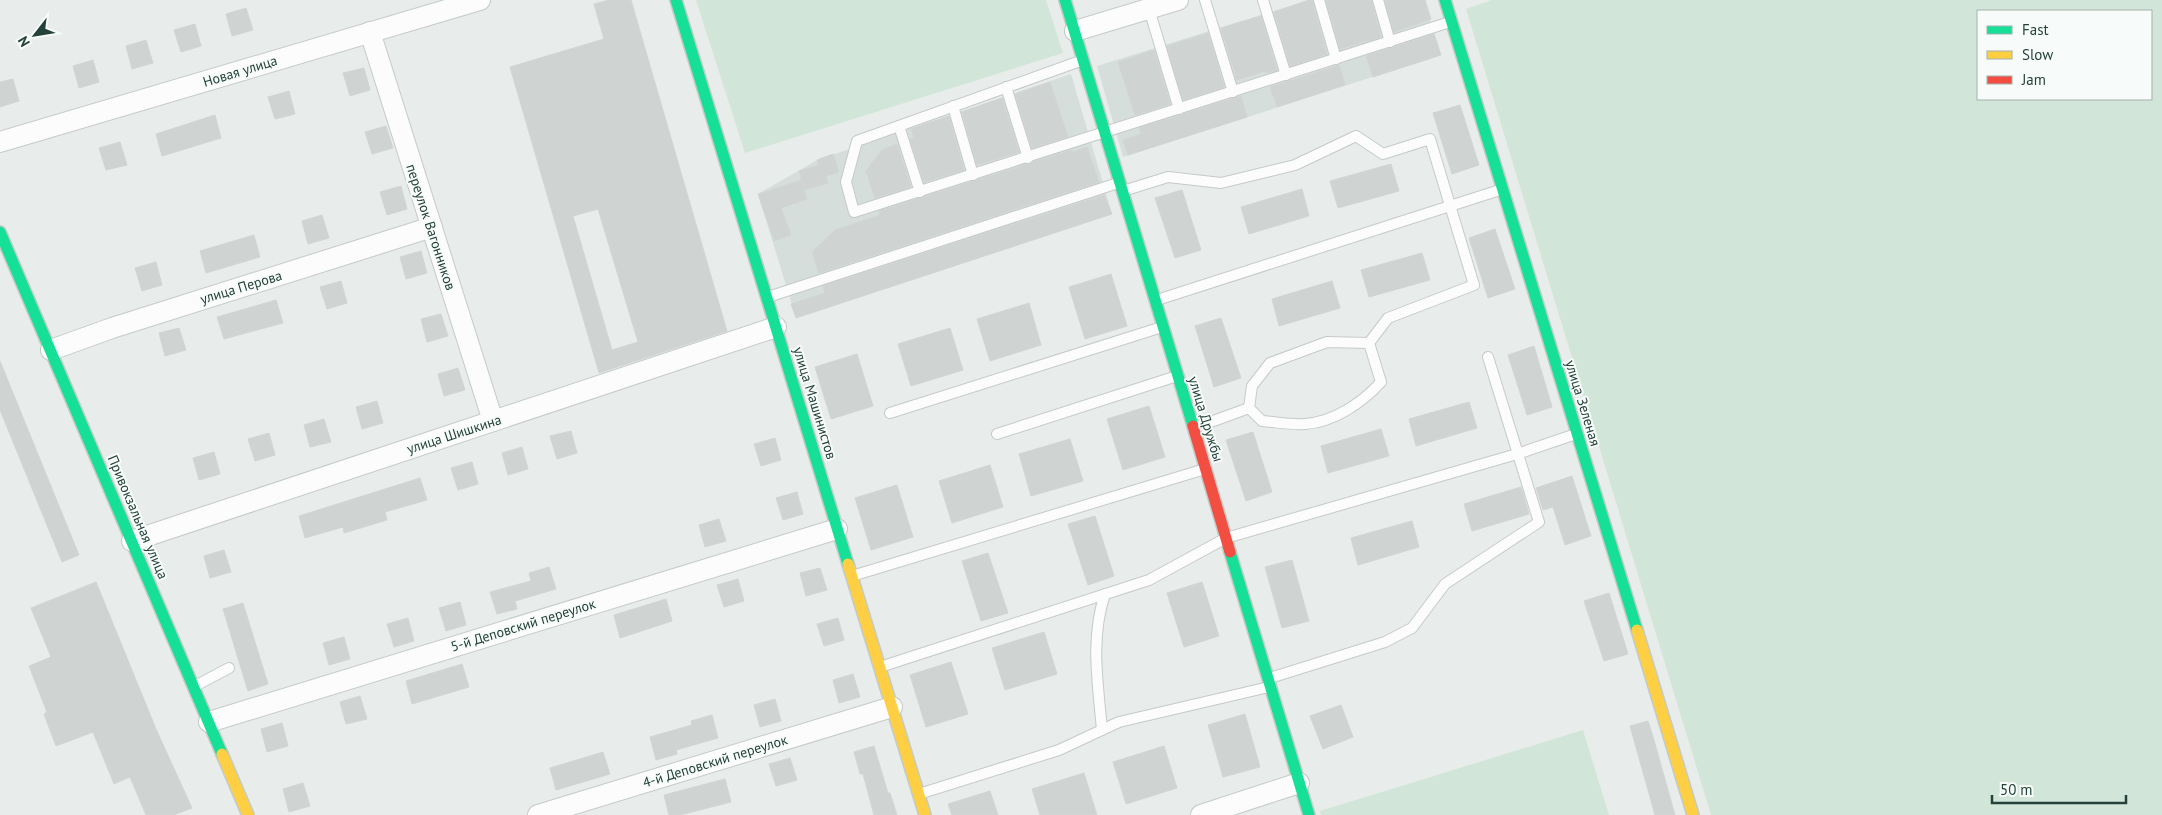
<svg xmlns="http://www.w3.org/2000/svg" width="2162" height="815" font-family="'PT Sans',sans-serif">
	<rect width="100%" height="100%" fill="#e8edeb"/>
	<g fill="#d6dedb">
		<path d="M1309 0H1424L1441 55 1123 157 1097 66Z"/>
		<path d="M1071 74 1112 214 796 318 758 194 817 160Z"/>
	</g>
	<g fill="#d1e6d8" fill-rule="evenodd">
		<path d="M696 0H1046L1063 53 745 153Z"/>
		<path d="M1492 0H2162V815H1711L1466 9ZM1978 11H2151V99H1978Z"/>
		<path d="M1583 730 1609 815H1321L1320 811Z"/>
	</g>
	<g fill="#cfd4d2" stroke="#d1d6d4" fill-rule="evenodd">
		<path d="M609 0H631L727 331 599 373 510 67 604 39 594 4ZM598 209 638 342 612 350 573 216Z"/>
		<path d="M1309 0H1312L1327 54 1290 66 1274 12Z"/>
		<path d="M1326 0H1371L1381 37 1340 49Z"/>
		<path d="M1385 0H1425L1431 19 1394 32Z"/>
		<path d="M246 8 253 30 232 36 226 14Z"/>
		<path d="M1261 16 1277 70 1266 73 1265 71 1237 80 1221 28Z"/>
		<path d="M195 24 201 46 181 52 174 30Z"/>
		<path d="M1208 33 1224 87 1183 100 1167 46Z"/>
		<path d="M1434 34 1441 55 1373 77 1366 56Z"/>
		<path d="M146 40 153 63 132 69 126 46Z"/>
		<path d="M1154 50 1170 104 1135 115 1118 62Z"/>
		<path d="M93 60 99 82 79 88 73 66Z"/>
		<path d="M1339 65 1345 85 1277 107 1270 87Z"/>
		<path d="M364 68 370 90 350 96 343 73Z"/>
		<path d="M13 79 19 101 0 107V82Z"/>
		<path d="M1050 82 1068 137 1032 148 1015 94Z"/>
		<path d="M289 91 295 114 275 119 268 97Z"/>
		<path d="M1241 96 1247 117 1128 155 1123 140 1141 134 1139 128Z"/>
		<path d="M1002 98 1019 152 977 165 962 112Z"/>
		<path d="M1460 105 1479 165 1452 174 1433 113Z"/>
		<path d="M215 115 221 138 162 156 156 134Z"/>
		<path d="M949 116 964 170 924 182 910 139 914 137 911 129Z"/>
		<path d="M386 126 393 148 372 154 365 132Z"/>
		<path d="M120 142 127 165 106 170 99 148Z"/>
		<path d="M897 144 911 187 875 198 866 171 882 150Z"/>
		<path d="M1087 147 1099 182 819 273 812 252 835 230 880 215 879 211 1072 150 1073 152Z"/>
		<path d="M833 154 839 172 826 176 828 183 805 190 799 171 819 165 817 160Z"/>
		<path d="M1391 164 1399 191 1338 208 1330 181Z"/>
		<path d="M801 180 807 199 781 208 791 235 774 241 758 194Z"/>
		<path d="M401 186 407 209 387 215 380 192Z"/>
		<path d="M1302 189 1309 216 1249 234 1241 207Z"/>
		<path d="M1182 190 1201 250 1175 258 1155 198Z"/>
		<path d="M1104 195 1112 214 796 318 791 304 825 293 823 286Z"/>
		<path d="M322 215 329 238 308 244 302 221Z"/>
		<path d="M1495 229 1515 289 1488 298 1469 238Z"/>
		<path d="M254 235 260 257 206 273 200 251Z"/>
		<path d="M421 251 427 273 406 279 400 257Z"/>
		<path d="M1422 253 1430 280 1369 297 1361 270Z"/>
		<path d="M156 262 162 285 142 291 135 268Z"/>
		<path d="M1111 274 1127 326 1085 339 1069 287Z"/>
		<path d="M341 281 347 303 327 309 320 287Z"/>
		<path d="M1332 281 1340 308 1279 326 1272 299Z"/>
		<path d="M276 300 283 323 224 339 217 317Z"/>
		<path d="M1029 303 1041 345 990 361 977 319Z"/>
		<path d="M441 314 448 336 427 342 421 319Z"/>
		<path d="M1221 318 1241 378 1214 387 1195 326Z"/>
		<path d="M179 328 186 350 165 356 159 333Z"/>
		<path d="M950 328 963 370 911 386 898 344Z"/>
		<path d="M1534 346 1552 407 1527 415 1508 355Z"/>
		<path d="M857 354 873 406 831 419 815 367Z"/>
		<path d="M0 361 79 555 62 562 0 410Z"/>
		<path d="M458 368 465 390 444 396 438 374Z"/>
		<path d="M377 401 383 423 362 429 356 407Z"/>
		<path d="M1469 402 1477 428 1416 446 1409 419Z"/>
		<path d="M1149 406 1165 457 1123 470 1107 419Z"/>
		<path d="M324 419 331 442 310 447 304 425Z"/>
		<path d="M1381 429 1389 456 1328 473 1321 446Z"/>
		<path d="M571 431 577 453 557 459 550 436Z"/>
		<path d="M1253 432 1272 492 1246 501 1226 440Z"/>
		<path d="M269 433 275 455 255 461 248 439Z"/>
		<path d="M775 438 781 460 761 466 754 444Z"/>
		<path d="M1070 439 1083 481 1031 496 1019 454Z"/>
		<path d="M522 447 528 469 508 475 502 453Z"/>
		<path d="M214 452 220 474 199 480 193 458Z"/>
		<path d="M472 462 478 484 458 490 451 468Z"/>
		<path d="M990 465 1003 507 952 523 939 481Z"/>
		<path d="M1572 476 1591 536 1565 545 1553 507 1543 510 1536 488Z"/>
		<path d="M420 478 427 500 385 512 387 520 344 533 343 527 305 538 299 516Z"/>
		<path d="M897 485 913 537 871 550 855 498Z"/>
		<path d="M1521 487 1529 514 1472 531 1464 504Z"/>
		<path d="M797 492 803 514 783 520 776 498Z"/>
		<path d="M1095 516 1114 576 1088 585 1068 524Z"/>
		<path d="M719 519 726 541 705 547 699 525Z"/>
		<path d="M1412 521 1419 547 1358 565 1351 538Z"/>
		<path d="M224 550 231 572 210 578 204 556Z"/>
		<path d="M988 553 1008 613 981 621 962 561Z"/>
		<path d="M1292 560 1309 621 1282 628 1265 567Z"/>
		<path d="M549 567 556 589 515 601 517 609 497 614 490 592 531 581 529 573Z"/>
		<path d="M820 568 827 590 806 596 800 573Z"/>
		<path d="M738 579 744 601 724 607 717 585Z"/>
		<path d="M96 582 156 729 192 808 174 815H146L130 777 114 784 93 732 56 746 44 714 47 712 29 666 51 657 31 608Z"/>
		<path d="M1202 582 1219 636 1184 647 1167 593Z"/>
		<path d="M1609 593 1628 654 1604 661 1584 601Z"/>
		<path d="M666 599 672 621 620 638 614 615Z"/>
		<path d="M460 602 466 625 446 631 439 608Z"/>
		<path d="M243 603 268 684 248 691 223 609Z"/>
		<path d="M408 618 414 641 394 647 387 624Z"/>
		<path d="M838 618 844 640 824 646 817 624Z"/>
		<path d="M1044 632 1057 674 1005 690 992 648Z"/>
		<path d="M344 637 350 659 329 665 323 643Z"/>
		<path d="M951 662 968 714 926 727 910 675Z"/>
		<path d="M462 664 469 687 412 704 406 681Z"/>
		<path d="M853 674 860 697 839 703 833 680Z"/>
		<path d="M360 696 367 719 346 724 340 702Z"/>
		<path d="M775 699 781 721 760 727 754 705Z"/>
		<path d="M1341 705 1353 737 1323 749 1310 716Z"/>
		<path d="M1245 714 1260 767 1223 777 1208 725Z"/>
		<path d="M712 715 718 738 676 750 677 754 656 760 650 737 692 725 691 721Z"/>
		<path d="M1648 721 1654 740 1675 815H1655L1630 726Z"/>
		<path d="M282 723 288 746 267 752 261 729Z"/>
		<path d="M874 746 888 793H890L897 815H874L863 774H860L854 752Z"/>
		<path d="M1164 746 1177 788 1126 804 1113 762Z"/>
		<path d="M603 752 610 774 556 790 550 768Z"/>
		<path d="M790 758 797 780 776 786 769 764Z"/>
		<path d="M1084 773 1097 815H1040L1032 789Z"/>
		<path d="M725 779 731 802 680 815H669L664 795Z"/>
		<path d="M303 783 310 806 289 812 283 789Z"/>
		<path d="M990 791 998 815H952L948 804Z"/>
	</g>
	<g fill="none" stroke-linecap="round" stroke-linejoin="round">
		<defs>
			<g id="lane">
				<path d="M1205 0 1233 92"/>
				<path d="M1263 0 1286 75"/>
				<path d="M1319 0 1336 59"/>
				<path d="M1378 0 1390 42"/>
				<path d="M1149 9 1179 109"/>
				<path d="M1083 60 857 141 846 182 854 212 1450 22"/>
				<path d="M1006 87 1028 158"/>
				<path d="M953 106 973 175"/>
				<path d="M899 126 920 192"/>
				<path d="M1123 191 1168 177 1221 183 1295 165 1356 136 1383 154 1430 139 1474 285 1388 318 1369 343"/>
				<path d="M768 297 1118 183"/>
				<path d="M1157 300 1503 189"/>
				<path d="M1327 342 1369 343 1381 382C1362 403 1334 422 1305 424 1291 425 1276 422 1262 421L1249 408 1252 386 1270 363Z"/>
				<path d="M890 413 1162 327"/>
				<path d="M1194 428 1249 408"/>
				<path d="M997 434 1177 376"/>
				<path d="M852 576 1205 469"/>
				<path d="M880 667 1149 580 1226 538 1517 454 1576 434"/>
				<path d="M1270 678 1385 642 1412 628 1445 584 1539 522 1488 357"/>
				<path d="M195 686 229 668"/>
				<path d="M1102 730C1098 684 1090 638 1105 594"/>
				<path d="M919 794 1059 750 1119 722 1269 687"/>
			</g>
			<g id="street">
				<path d="M1075 31 1178 0"/>
				<path d="M370 32 493 421"/>
				<path d="M0 142 480 0"/>
				<path d="M51 350 112 328 432 227"/>
				<path d="M132 541 776 327"/>
				<path d="M209 722 837 529"/>
				<path d="M538 815 892 707"/>
				<path d="M1201 815 1299 783"/>
			</g>
			<g id="fast">
				<path d="M676 0 848 564"/>
				<path d="M1065 0 1193 426"/>
				<path d="M1445 0 1637 630"/>
				<path d="M0 232 222 754"/>
				<path d="M1230 552 1309 815"/>
			</g>
			<g id="slow">
				<path d="M848 564 925 815"/>
				<path d="M1637 630 1693 815"/>
				<path d="M222 754 248 815"/>
			</g>
			<path id="jam" d="M1193 426 1230 552"/>
		</defs>
		<use href="#lane" stroke="#c5cac8" stroke-width="12"/>
		<use href="#street" stroke="#c5cac8" stroke-width="22"/>
		<use href="#fast" stroke="#c3cbc8" stroke-width="14"/>
		<use href="#slow" stroke="#c3cbc8" stroke-width="14"/>
		<use href="#jam" stroke="#c3cbc8" stroke-width="14"/>
		<use href="#lane" stroke="#fcfcfc" stroke-width="10"/>
		<use href="#street" stroke="#fcfcfc" stroke-width="20"/>
		<use href="#fast" stroke="#16e098" stroke-width="11"/>
		<use href="#slow" stroke="#ffcf43" stroke-width="11"/>
		<use href="#jam" stroke="#f24e42" stroke-width="11"/>
	</g>
	<g text-anchor="middle" dominant-baseline="central" stroke-width="4" stroke-linejoin="round" paint-order="stroke">
		<g font-size="14" fill="#24423a" stroke="#f7fbf9">
			<text transform="translate(240 71) rotate(-17)">Новая улица</text>
			<text transform="translate(431 227) rotate(72)">переулок Вагонников</text>
			<text transform="translate(241 287) rotate(-17)">улица Перова</text>
			<text transform="translate(815 403) rotate(73)">улица Машинистов</text>
			<text transform="translate(1583 403) rotate(73)">улица Зеленая</text>
			<text transform="translate(1206 419) rotate(73)">улица Дружбы</text>
			<text transform="translate(454 434) rotate(-18)">улица Шишкина</text>
			<text transform="translate(138 517) rotate(67)">Привокзальная улица</text>
			<text transform="translate(523 625) rotate(-17)">5-й Деповский переулок</text>
			<text transform="translate(715 761) rotate(-17)">4-й Деповский переулок</text>
		</g>
	</g>
	<rect x="1977" y="10" width="175" height="90" fill="#f7fbf9" stroke="#a3b1ad"/>
	<rect x="1987" y="26" width="25" height="8" fill="#16e098" stroke="#a3b1ad"/>
	<text x="2022" y="35" font-size="15" fill="#24423a">Fast</text>
	<rect x="1987" y="51" width="25" height="8" fill="#ffcf43" stroke="#a3b1ad"/>
	<text x="2022" y="60" font-size="15" fill="#24423a">Slow</text>
	<rect x="1987" y="76" width="25" height="8" fill="#f24e42" stroke="#a3b1ad"/>
	<text x="2022" y="85" font-size="15" fill="#24423a">Jam</text>
	<g transform="translate(35 35) rotate(239)" stroke="#f7fbf9" stroke-width="4" paint-order="stroke">
	<path d="M0-4L9 19L0 12L-9 19Z" fill="#24423a"/>
	<text y="-8" font-size="14" font-weight="bold" text-anchor="middle" fill="#24423a">N</text>
	</g>
	<path d="M1992 795v8h134v-8" fill="none" stroke="#24423a" stroke-width="2.5"/>
	<text x="2000" y="795" font-size="15" fill="#24423a" stroke="#f7fbf9" stroke-width="4" paint-order="stroke">50 m</text>
</svg>
